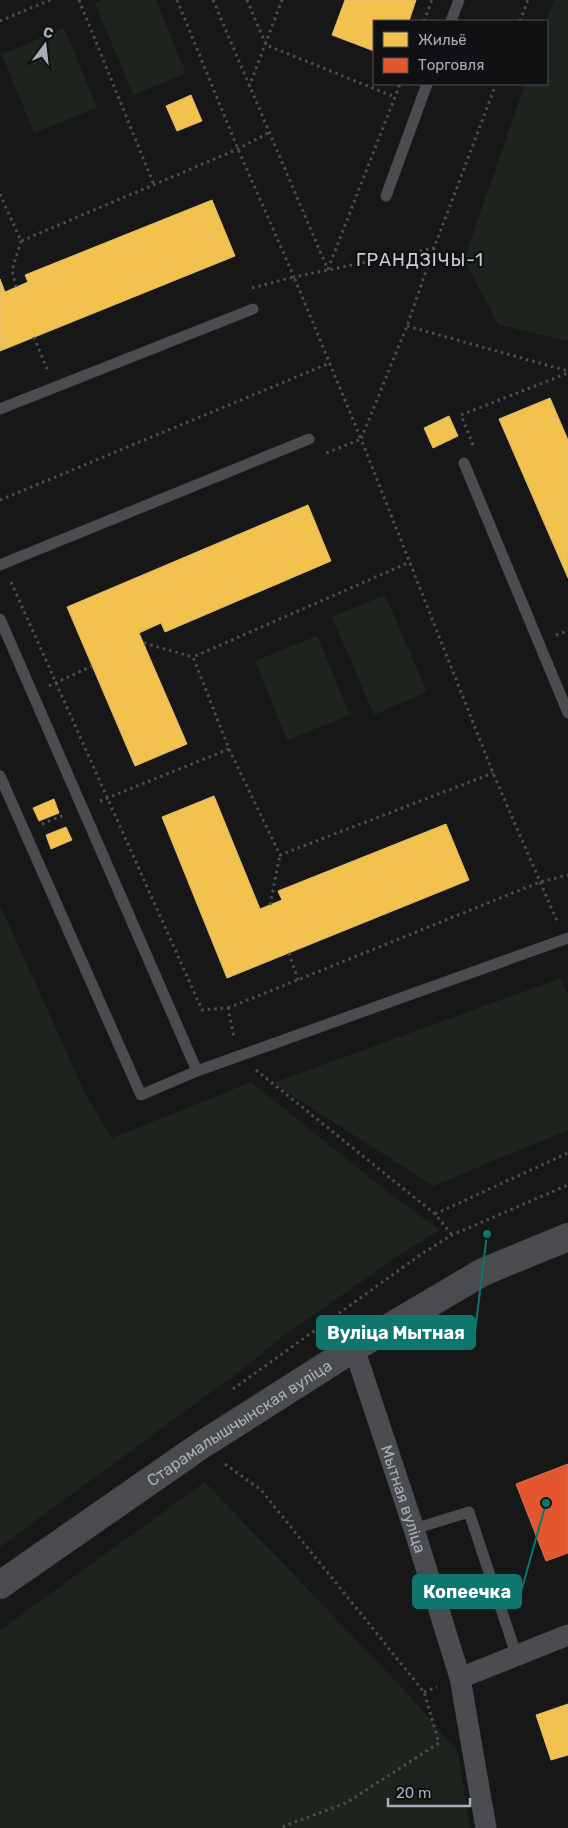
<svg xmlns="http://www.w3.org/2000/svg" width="568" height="1828" font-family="Rubik,sans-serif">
	<rect width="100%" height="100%" fill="#171717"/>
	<g fill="#1d241d">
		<path d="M102 0H156L186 73 133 95 95 3Z"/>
		<path d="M554 0H568V341L499 325 464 260 525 84H547V22Z"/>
		<path d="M64 28 97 108 34 133 2 54Z"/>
		<path d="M385 595 427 692 374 715 332 617Z"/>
		<path d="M317 636 350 715 287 740 255 661Z"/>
		<path d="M0 905 85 1093 112 1138 251 1082 390 1194 440 1230 401 1254 279 1339 248 1365 0 1547Z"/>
		<path d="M561 978 568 996V1130L433 1186 273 1083Z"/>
		<path d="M205 1482 409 1695 458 1752 470 1828H0V1630Z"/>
	</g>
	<g fill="#f2c14e" stroke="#dcbb6e">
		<path d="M345 0H416L409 21H374V51L332 35Z"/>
		<path d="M191 95 202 121 177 131 166 106Z"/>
		<path d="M212 200 235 256 0 351V279L5 292 28 282 25 275Z"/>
		<path d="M550 398 568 440V578L499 419Z"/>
		<path d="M449 416 458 436 433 448 424 428Z"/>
		<path d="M308 505 331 561 165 632 161 623 139 633 187 744 135 766 67 607Z"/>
		<path d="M214 796 260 909 282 900 278 891 446 824 469 880 227 978 162 817Z"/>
		<path d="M54 799 59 813 39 821 33 808Z"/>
		<path d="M66 827 72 840 51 849 46 835Z"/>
		<path d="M568 1704V1755L551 1760 536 1715Z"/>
	</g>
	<path fill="#e4572e" stroke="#d27158" d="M568 1464V1553L546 1561 516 1484Z"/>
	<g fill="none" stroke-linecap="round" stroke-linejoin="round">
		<g stroke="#4d4e52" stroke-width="3" stroke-dasharray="2.5 4" stroke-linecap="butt">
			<path d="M79 0 154 185"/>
			<path d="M177 0 238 149 294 277 434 248 496 84"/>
			<path d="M213 0 328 270"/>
			<path d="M247 0 266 45 395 97"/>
			<path d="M0 21 50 0"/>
			<path d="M424 21 432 0"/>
			<path d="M520 21 528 0"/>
			<path d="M249 87 282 0"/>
			<path d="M0 194 21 241 238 149 268 133"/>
			<path d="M434 248 407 326 361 439 493 773 557 921"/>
			<path d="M328 269 400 84"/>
			<path d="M16 287 12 270 21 241"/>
			<path d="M252 288 294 277 361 439 324 454"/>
			<path d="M407 326 568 371"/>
			<path d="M34 337 47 369"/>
			<path d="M473 445 461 415 568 373"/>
			<path d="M0 500 330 363"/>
			<path d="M11 582 202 1010 228 1008 234 1037"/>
			<path d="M556 635 568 631"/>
			<path d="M144 643 193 657"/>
			<path d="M49 686 92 666"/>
			<path d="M229 749 280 855 493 773"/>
			<path d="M100 801 229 749 193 657 410 562"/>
			<path d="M42 824 64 815"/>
			<path d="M270 905 280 855"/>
			<path d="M289 953 298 980"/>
			<path d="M228 1008 540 882 568 875"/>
			<path d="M256 1070 435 1214 452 1235"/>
			<path d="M435 1214 568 1153"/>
			<path d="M233 1389 423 1253 452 1235 568 1185"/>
			<path d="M225 1464 261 1490 424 1692 439 1743 346 1803 279 1828"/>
			<path d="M424 1692 437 1687"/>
		</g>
		<g stroke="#4b4c50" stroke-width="11">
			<path d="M451 21 459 0"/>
			<path d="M386 196 427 84"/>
			<path d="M0 409 253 309"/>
			<path d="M464 463 568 713"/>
			<path d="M0 565 309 439"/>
			<path d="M0 619 197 1071"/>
			<path d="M0 776 141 1095 197 1071 568 938"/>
			<path d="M414 1529 469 1512 516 1654"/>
		</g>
		<g stroke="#4b4c50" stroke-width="21">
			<path id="s1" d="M354 1348 414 1529 460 1678 486 1828"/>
			<path d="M460 1678 568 1635"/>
		</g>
		<path stroke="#4a4b4e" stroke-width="28" id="s2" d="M0 1585 200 1446 354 1348 483 1272 568 1237"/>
	</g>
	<g text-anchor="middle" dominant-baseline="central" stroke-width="5" stroke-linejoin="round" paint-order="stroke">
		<g font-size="16" fill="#a7aeb9" stroke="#111113">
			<text stroke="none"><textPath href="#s2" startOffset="289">Старамалышчынская вуліца</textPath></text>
			<text stroke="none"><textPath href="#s1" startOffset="159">Мытная вуліца</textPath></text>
		</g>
		<g font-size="18" letter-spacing="1" fill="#c9cdd4" stroke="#111113">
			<text x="420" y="260">ГРАНДЗІЧЫ-1</text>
		</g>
	</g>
	<path fill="none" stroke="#0f766e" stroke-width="2" d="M487 1234L475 1332M546 1503L521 1592"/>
	<g fill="#0f766e" stroke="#111113" stroke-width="2">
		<circle cx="487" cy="1234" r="5"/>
		<circle cx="546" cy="1503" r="5"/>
	</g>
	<g fill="#0f766e" stroke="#0f766e" stroke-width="2">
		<rect x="317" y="1316" width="158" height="33" rx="5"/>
		<rect x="413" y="1575" width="108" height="33" rx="5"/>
	</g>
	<g font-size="18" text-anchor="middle" font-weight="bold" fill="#fff">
		<text x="396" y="1339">Вуліца Мытная</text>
		<text x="467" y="1598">Копеечка</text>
	</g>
	<rect x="373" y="20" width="175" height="65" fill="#111113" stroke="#4d5055"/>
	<rect x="383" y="32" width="25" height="15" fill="#f2c14e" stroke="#4d5055"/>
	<text x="418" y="45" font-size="15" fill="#a7aeb9">Жильё</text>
	<rect x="383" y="58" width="25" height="15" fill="#e4572e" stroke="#4d5055"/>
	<text x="418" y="70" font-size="15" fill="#a7aeb9">Торговля</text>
	<g transform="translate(45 45) rotate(15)" stroke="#111113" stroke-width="4" paint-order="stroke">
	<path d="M0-4L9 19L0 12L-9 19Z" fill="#a7aeb9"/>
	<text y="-8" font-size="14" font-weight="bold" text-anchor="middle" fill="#a7aeb9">С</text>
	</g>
	<path d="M388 1798v8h82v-8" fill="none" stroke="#a7aeb9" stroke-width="2.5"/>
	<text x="396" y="1798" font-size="15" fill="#a7aeb9" stroke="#111113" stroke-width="4" paint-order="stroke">20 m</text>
</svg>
